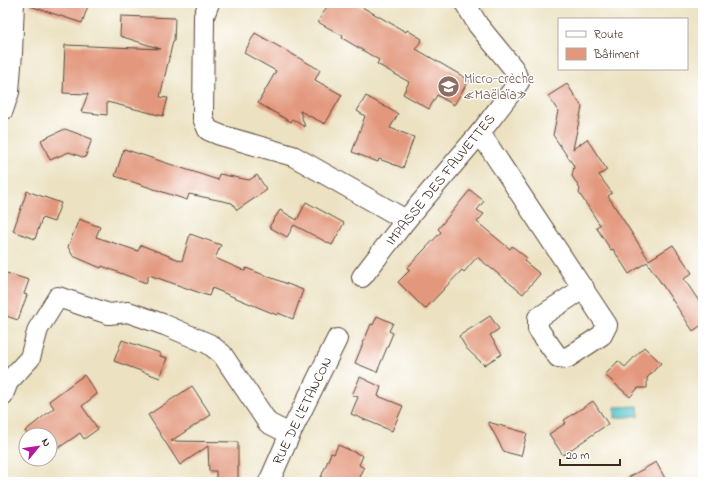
<svg xmlns="http://www.w3.org/2000/svg" width="706" height="485" font-family="'Indie Flower',sans-serif">
	<rect width="100%" height="100%" fill="#fff"/>
	<filter id="ink" filterUnits="userSpaceOnUse"><feTurbulence type="fractalNoise" baseFrequency=".025" numOctaves="2"/><feDisplacementMap in="SourceGraphic" scale="8" xChannelSelector="R" yChannelSelector="G"/><feConvolveMatrix kernelMatrix="1 2 1 2 8 2 1 2 1" color-interpolation-filters="sRGB"/></filter>
	<filter id="wash" filterUnits="userSpaceOnUse"><feTurbulence type="fractalNoise" baseFrequency=".012" numOctaves="4" result="noise"/><feDisplacementMap in="SourceGraphic" scale="16" xChannelSelector="R" yChannelSelector="G"/><feGaussianBlur stdDeviation="0.9" result="paint"/><feColorMatrix in="noise" values="0 0 0 0 0 0 0 0 0 0 0 0 0 0 0 0 0 1.4 0 .05"/><feComposite in="paint" operator="in"/></filter>
	<g filter="url(#wash)">
		<rect width="100%" height="100%" fill="#ece2c2"/>
		<path fill="#55c2cb" stroke="#487674" d="M638 406 639 416 615 418V407Z"/>
		<g id="blocks">
			<g fill="#e3987d">
				<path d="M31 3H89L82 23 30 6Z"/>
				<path d="M329 3H355L406 32 407 30 422 39 416 49 469 80 454 105 437 95 429 109 403 94 409 82 377 64 379 60 342 38 343 36 318 22Z"/>
				<path d="M121 16 175 18 174 41H173L160 97 168 98 163 116 107 102V115L81 112 88 94 63 93 65 45 161 49 120 36Z"/>
				<path d="M255 33 320 70 315 80 342 95 325 124 300 111 305 127 292 119 291 122 258 103 276 71 244 53Z"/>
				<path d="M567 84 582 107 573 149 587 139 607 170 599 175 612 193 608 196 649 260 673 245 692 273 684 279 703 307V324L693 331 647 262 629 274 613 249 611 250 596 227 600 225 579 193 580 189 572 176 574 166 553 135 558 111 548 96Z"/>
				<path d="M366 96 398 114 390 128 414 137 403 168 379 159 378 162 352 152 365 116 357 111Z"/>
				<path d="M65 129 92 139 85 158 69 152 50 160 41 140Z"/>
				<path d="M124 149 218 180 219 174 249 180 257 175 267 190 237 210 232 203 189 194 187 200 115 176Z"/>
				<path d="M470 190 484 201 477 210 484 214 477 222 510 249 512 246 527 258 524 261 540 274 523 294 477 257 464 272 462 270 425 309 398 282 410 270 407 268 441 232 438 229Z"/>
				<path d="M27 191 61 203 54 222 42 218 35 239 13 231Z"/>
				<path d="M306 202 344 223 332 245 294 225 287 237 269 227 280 210 297 220Z"/>
				<path d="M79 219 100 227 96 237 138 251 141 245 182 261 190 234 221 245 215 258 245 271 246 268 303 290 293 319 278 313 277 315 212 288 209 296 149 275 146 283 102 266 101 268 73 256 68 247Z"/>
				<path d="M3 272 29 280 24 294 27 295 18 320 3 315Z"/>
				<path d="M377 316 393 323 389 331 393 333 377 372 355 363 371 324 373 325Z"/>
				<path d="M490 316 499 329 490 335 502 354 484 365 467 349 459 336Z"/>
				<path d="M122 340 160 353V356L167 358 160 378 114 361Z"/>
				<path d="M644 347 661 363 647 378V388H638L630 397 605 375 618 361 625 367Z"/>
				<path d="M84 375 97 394 82 406 98 429 84 439 80 433 50 454V435H28L25 431 54 408 49 401Z"/>
				<path d="M360 377 381 387 378 396 403 406 392 431 351 414 358 397 352 395Z"/>
				<path d="M192 386 211 415 171 441 238 442V482H216V471H209L208 446 180 465 148 415Z"/>
				<path d="M593 401 608 424 563 455 549 434 566 423 564 420Z"/>
				<path d="M488 422 527 433 521 456 505 452 503 450Z"/>
				<path d="M338 445 363 456 359 465 364 468 358 482H319L331 453 334 454Z"/>
				<path d="M656 462 667 482H620Z"/>
			</g>
		</g>
	</g>
	<g filter="url(#ink)">
		<use href="#blocks" fill-opacity="0" stroke="#564637" stroke-width="1"/>
		<g fill="none" stroke-linecap="round" stroke-linejoin="round">
			<defs>
				<g id="minor">
					<path d="M209 3 204 16 203 118 208 130 220 135 293 156 406 220"/>
					<path d="M3 110 9 92 12 53 14 3"/>
					<path d="M480 133 607 325 602 335 567 358 558 357 538 329V318L584 288"/>
					<path d="M362 277 406 220 480 133 519 82 514 69 478 25 465 3"/>
					<path d="M3 395 8 382 30 358 38 329 58 297 109 314 128 312 165 325 209 344 222 354 268 423 290 434"/>
					<path d="M269 482 290 434 337 339"/>
				</g>
			</defs>
			<use href="#minor" stroke="#564637" stroke-width="22"/>
			<use href="#minor" stroke="#fff" stroke-width="20"/>
		</g>
	</g>
	<defs>
		<symbol id="school-disc" viewBox="-11 -11 22 22"><circle r="9.5" fill="#8d6e63" stroke="#fff"/><path d="M0-5L7-2L0 1L-7-2ZM-4 1L0 2.5L4 1V4Q0 6-4 4Z" fill="#fff"/></symbol>
	</defs>
	<g fill-rule="evenodd">
		<use href="#school-disc" x="436" y="74" width="25" height="25"/>
	</g>
	<g text-anchor="middle" dominant-baseline="central" stroke-width="3" stroke-linejoin="round" paint-order="stroke">
		<g font-size="14" fill="#785e54" stroke="#fff" text-anchor="start">
			<text x="464" y="79">Micro-crèche<tspan x="464" dy="16">«Maëlaïa»</tspan></text>
		</g>
		<g font-size="14" fill="#3b2a1e" stroke="#fff">
			<text transform="translate(441 180) rotate(-51)">IMPASSE DES FAUVETTES</text>
			<text transform="translate(303 411) rotate(-64)">RUE DE L'ETANCON</text>
		</g>
	</g>
	<rect width="706" height="485" fill="none" stroke="#fff" stroke-width="16"/>
	<rect x="558" y="18" width="130" height="52" fill="#ffffff" stroke="#b1aaa5"/>
	<rect x="566" y="31" width="20" height="6" fill="#ffffff" stroke="#b1aaa5"/>
	<text x="594" y="38" font-size="12" fill="#3b2a1e">Route</text>
	<rect x="566" y="48" width="20" height="12" fill="#e3987d" stroke="#b1aaa5"/>
	<text x="594" y="58" font-size="12" fill="#3b2a1e">Bâtiment</text>
	<g transform="translate(38 447) rotate(61)"><circle r="19" fill="#ffffff" stroke="#b1aaa5"/>
	<path d="M0-3L7 15L0 10L-7 15Z" fill="#b5179e"/>
	<text y="-6" font-size="11" font-weight="bold" text-anchor="middle" fill="#3b2a1e">N</text>
	</g>
	<path d="M560 459v6h60v-6" fill="none" stroke="#3b2a1e" stroke-width="2"/>
	<text x="566" y="459" font-size="12" fill="#3b2a1e" stroke="#ffffff" stroke-width="3" paint-order="stroke">20 m</text>
</svg>
